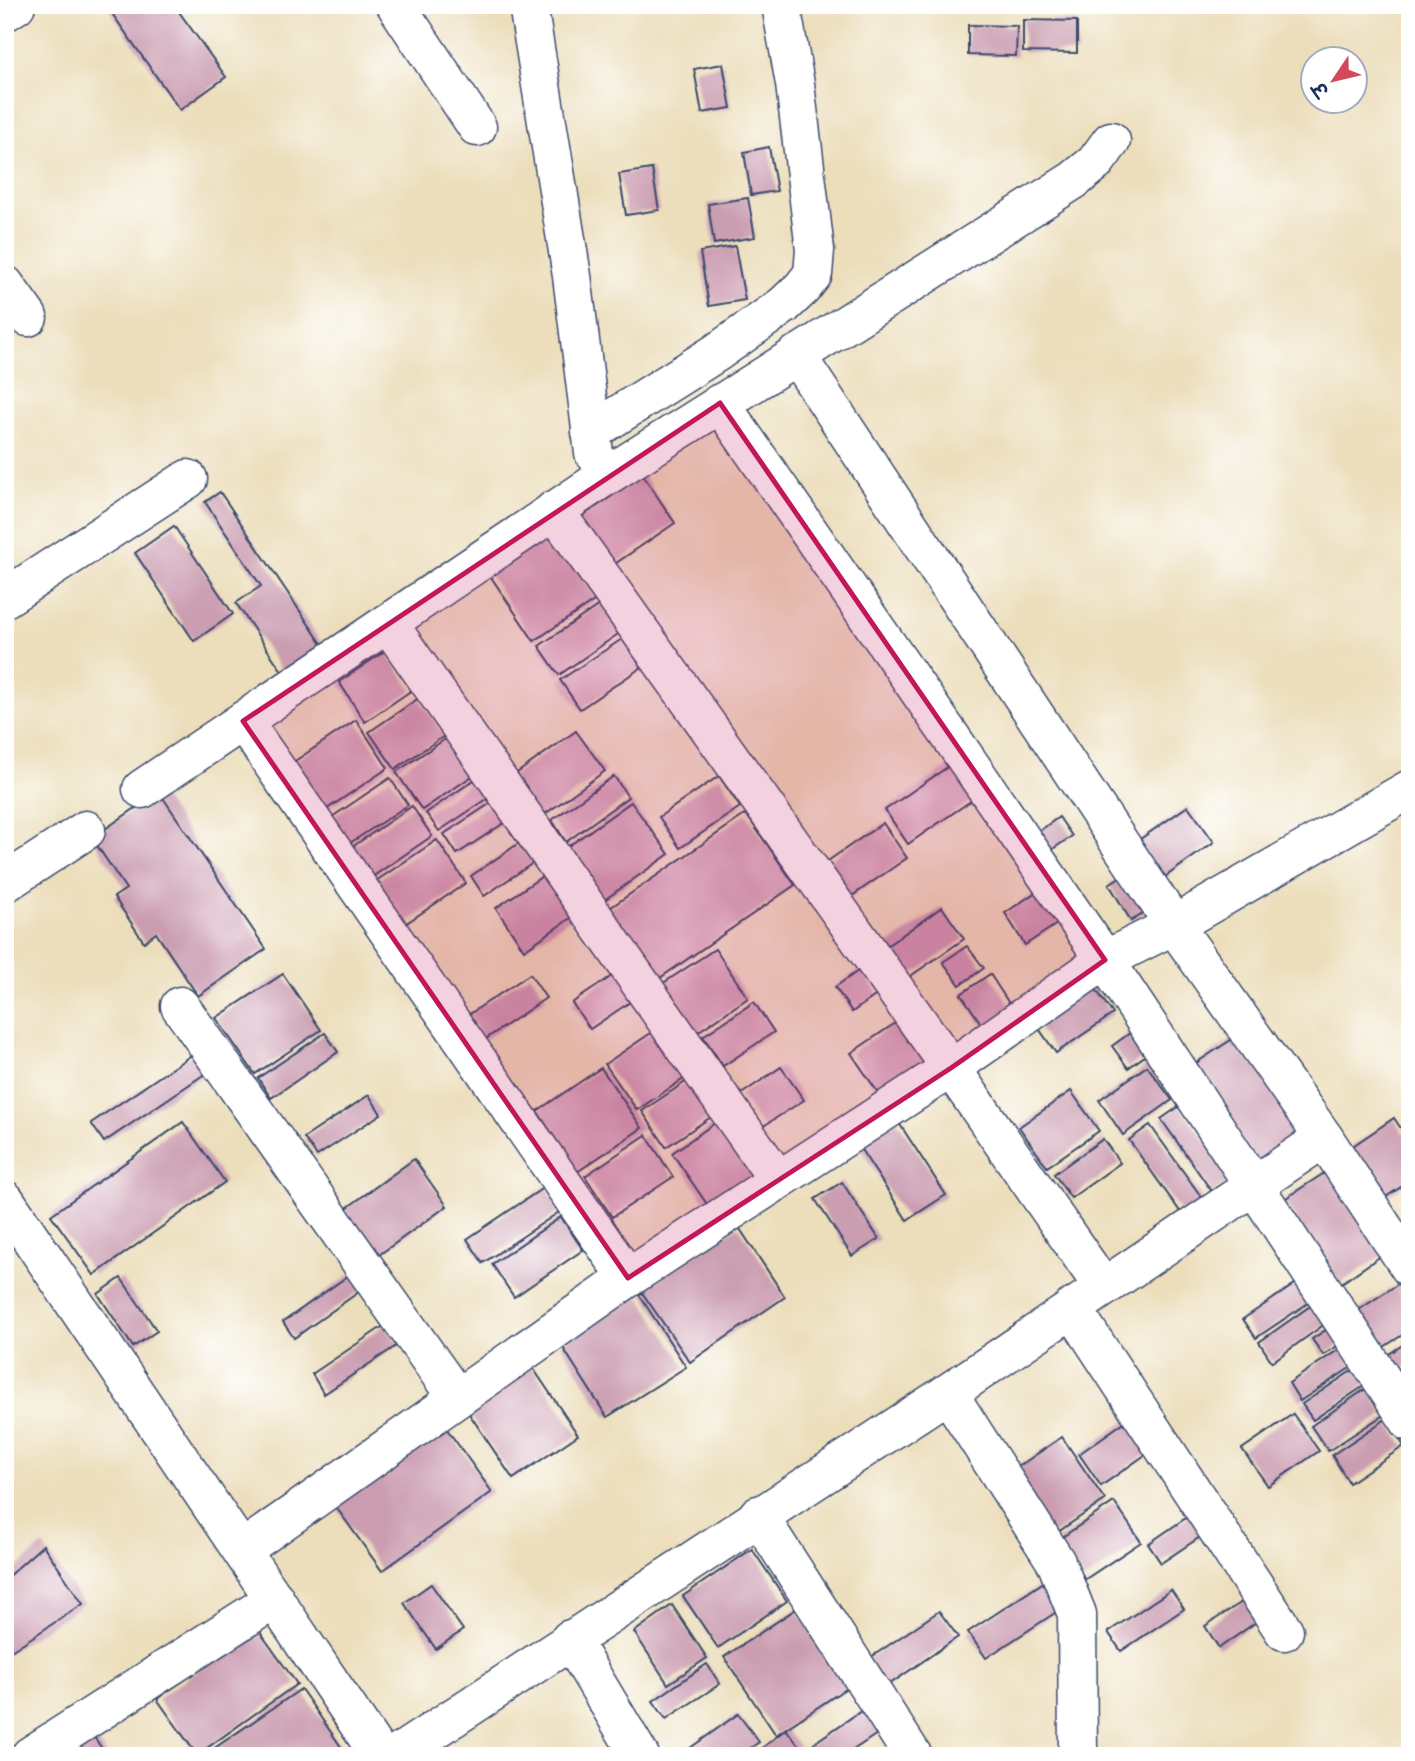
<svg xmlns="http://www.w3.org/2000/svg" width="1415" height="1761" font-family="'Shantell Sans','Playpen Sans Deva',sans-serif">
	<rect width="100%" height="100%" fill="#fff"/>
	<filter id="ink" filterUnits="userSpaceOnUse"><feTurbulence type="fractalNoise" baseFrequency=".0143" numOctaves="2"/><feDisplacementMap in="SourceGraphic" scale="14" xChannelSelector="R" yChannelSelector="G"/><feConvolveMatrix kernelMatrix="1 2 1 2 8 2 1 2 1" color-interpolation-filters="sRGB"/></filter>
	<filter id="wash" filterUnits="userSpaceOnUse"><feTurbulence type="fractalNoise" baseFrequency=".00686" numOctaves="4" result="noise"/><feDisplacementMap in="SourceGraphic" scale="28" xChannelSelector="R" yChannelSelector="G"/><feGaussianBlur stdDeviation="1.57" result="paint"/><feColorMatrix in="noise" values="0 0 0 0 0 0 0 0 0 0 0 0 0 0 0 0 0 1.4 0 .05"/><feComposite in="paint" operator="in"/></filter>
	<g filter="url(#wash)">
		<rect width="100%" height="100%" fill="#ecdebb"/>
		<g id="blocks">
			<g fill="#cb9db1">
				<path d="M106 5H174L226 77 180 110Z"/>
				<path d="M1023 20 1077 21V53L1023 52Z"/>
				<path d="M968 25 1017 26 1016 56 968 55Z"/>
				<path d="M723 64 731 108 702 113 694 69Z"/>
				<path d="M769 147 777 191 751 195 744 152Z"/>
				<path d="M652 169 659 210 626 215 619 174Z"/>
				<path d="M748 198 755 237 714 244 708 204Z"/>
				<path d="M735 246 745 300 709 306 700 252Z"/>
				<path d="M643 475 675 523 610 567 578 519Z"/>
				<path d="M220 492 328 653 288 680 236 603 261 586 205 502Z"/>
				<path d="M174 526 233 614 194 641 135 553Z"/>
				<path d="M552 532 597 599 534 641 489 574Z"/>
				<path d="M602 603 621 632 559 675 539 646Z"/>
				<path d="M622 639 642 667 580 709 560 680Z"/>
				<path d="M385 651 412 690 365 722 339 682Z"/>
				<path d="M419 698 444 736 395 769 369 732Z"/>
				<path d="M356 720 388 768 324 811 292 763Z"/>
				<path d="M576 731 605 771 538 819 510 778Z"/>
				<path d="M453 734 478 772 422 810 396 772Z"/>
				<path d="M952 764 975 798 908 844 885 810Z"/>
				<path d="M480 776 493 795 439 831 426 813Z"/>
				<path d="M614 776 628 797 566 842 552 820Z"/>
				<path d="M719 776 740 807 680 848 659 817Z"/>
				<path d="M390 778 408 805 350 843 332 817Z"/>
				<path d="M159 792 266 949 198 996 156 933 144 942 114 897 126 889 92 838Z"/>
				<path d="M494 801 507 821 457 854 444 834Z"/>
				<path d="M631 802 669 854 600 903 563 850Z"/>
				<path d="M412 806 432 836 372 877 352 847Z"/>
				<path d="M1188 806 1214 842 1162 879 1136 842Z"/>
				<path d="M746 814 795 885 657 980 607 910Z"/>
				<path d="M1059 817 1072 836 1038 859 1025 841Z"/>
				<path d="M883 823 907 858 849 898 825 863Z"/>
				<path d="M437 840 466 883 405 924 376 881Z"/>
				<path d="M522 841 536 861 484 896 471 876Z"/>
				<path d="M1131 870 1154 907 1131 921 1109 884Z"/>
				<path d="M547 873 575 915 524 950 496 908Z"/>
				<path d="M1042 888 1063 920 1025 945 1005 913Z"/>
				<path d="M942 907 964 939 896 986 874 955Z"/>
				<path d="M967 946 984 968 960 985 943 962Z"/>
				<path d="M715 949 748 998 696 1033 662 984Z"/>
				<path d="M861 969 878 994 852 1012 835 987Z"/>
				<path d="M621 970 639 996 590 1029 572 1003Z"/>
				<path d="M283 974 321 1030 255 1074 216 1018Z"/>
				<path d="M530 974 546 998 484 1040 468 1015Z"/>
				<path d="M990 974 1012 1008 984 1028 961 994Z"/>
				<path d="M1092 984 1113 1014 1056 1053 1035 1023Z"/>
				<path d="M754 1002 774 1032 723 1066 703 1036Z"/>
				<path d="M900 1020 927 1062 879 1094 851 1053Z"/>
				<path d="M660 1027 691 1074 637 1110 605 1064Z"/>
				<path d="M325 1033 338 1052 271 1098 258 1078Z"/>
				<path d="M1130 1033 1146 1055 1128 1068 1112 1046Z"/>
				<path d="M1240 1034 1306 1133 1256 1166 1190 1067Z"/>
				<path d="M202 1048 215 1067 104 1142 91 1123Z"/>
				<path d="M1147 1066 1172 1100 1123 1135 1099 1100Z"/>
				<path d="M781 1067 804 1100 762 1127 740 1095Z"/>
				<path d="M601 1068 642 1128 577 1172 537 1111Z"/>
				<path d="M690 1079 714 1115 666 1147 642 1111Z"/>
				<path d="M1071 1091 1099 1131 1047 1167 1019 1127Z"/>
				<path d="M369 1095 381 1114 317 1156 304 1138Z"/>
				<path d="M1180 1106 1232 1179 1213 1193 1161 1119Z"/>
				<path d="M1394 1118 1410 1142V1181L1375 1204 1341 1154Z"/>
				<path d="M897 1120 946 1195 907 1220 858 1145Z"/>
				<path d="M718 1121 757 1179 711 1210 672 1153Z"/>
				<path d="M183 1122 225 1182 94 1275 51 1215Z"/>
				<path d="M1150 1125 1205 1202 1184 1217 1129 1140Z"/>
				<path d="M646 1135 673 1177 612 1217 585 1176Z"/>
				<path d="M1103 1139 1120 1163 1071 1198 1054 1174Z"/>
				<path d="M414 1159 447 1206 376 1257 344 1210Z"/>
				<path d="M1329 1170 1385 1253 1340 1284 1283 1200Z"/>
				<path d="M842 1182 879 1239 852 1256 815 1199Z"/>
				<path d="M546 1186 562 1210 483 1263 467 1239Z"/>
				<path d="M561 1217 583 1250 514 1297 492 1264Z"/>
				<path d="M738 1226 785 1297 690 1362 641 1291Z"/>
				<path d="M352 1273 363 1289 294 1338 283 1322Z"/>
				<path d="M121 1278 157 1331 133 1347 98 1294Z"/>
				<path d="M1298 1282 1311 1301 1256 1338 1243 1319Z"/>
				<path d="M1401 1282 1410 1295V1330L1376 1352 1351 1315Z"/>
				<path d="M638 1293 686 1367 607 1417 560 1343Z"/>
				<path d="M1316 1302 1329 1321 1272 1362 1259 1342Z"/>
				<path d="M385 1325 399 1344 324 1394 312 1374Z"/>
				<path d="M1329 1328 1339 1345 1323 1355 1312 1339Z"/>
				<path d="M1410 1340V1363L1384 1380 1374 1364Z"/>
				<path d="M1341 1348 1353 1366 1300 1401 1289 1383Z"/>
				<path d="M531 1365 578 1435 513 1479 466 1409Z"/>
				<path d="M1356 1368 1367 1384 1313 1420 1302 1404Z"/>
				<path d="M1367 1388 1385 1414 1328 1451 1311 1426Z"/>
				<path d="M1293 1414 1319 1451 1268 1486 1242 1449Z"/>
				<path d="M439 1418 492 1492 382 1571 328 1496Z"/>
				<path d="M1130 1418 1152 1450 1101 1486 1079 1454Z"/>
				<path d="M1386 1419 1404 1446 1349 1483 1332 1455Z"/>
				<path d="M1062 1437 1105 1500 1052 1536 1009 1473Z"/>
				<path d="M1114 1502 1141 1542 1084 1580 1058 1540Z"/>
				<path d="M1196 1511 1209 1531 1161 1563 1148 1544Z"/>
				<path d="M43 1545 83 1604 5 1655V1579Z"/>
				<path d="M752 1549 787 1601 718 1648 683 1596Z"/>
				<path d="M1044 1582 1061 1609 986 1658 968 1632Z"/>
				<path d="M431 1584 463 1630 436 1649 404 1603Z"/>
				<path d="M1171 1590 1184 1609 1121 1651 1108 1632Z"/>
				<path d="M1248 1598 1262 1618 1219 1648 1205 1626Z"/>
				<path d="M672 1605 707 1658 668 1684 634 1632Z"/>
				<path d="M796 1609 848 1687 776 1735 724 1657Z"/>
				<path d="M939 1611 958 1637 877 1693 858 1666Z"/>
				<path d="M257 1628 297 1684 197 1755 157 1699Z"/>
				<path d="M707 1664 720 1684 666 1719 653 1701Z"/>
				<path d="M301 1689 346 1754 344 1756H203Z"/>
				<path d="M864 1709 880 1732 844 1756H795Z"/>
				<path d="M738 1714 759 1742 739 1756H679Z"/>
				<path d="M786 1729 799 1746 786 1756H752Z"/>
				<path d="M90 1731 107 1756H59Z"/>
			</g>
		</g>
	</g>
	<g filter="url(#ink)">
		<use href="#blocks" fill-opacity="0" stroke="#3a496c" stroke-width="2"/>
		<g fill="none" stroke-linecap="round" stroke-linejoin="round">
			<defs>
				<g id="minor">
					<path d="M396 5 477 127"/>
					<path d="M528 5 572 276 594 453"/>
					<path d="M5 12 16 5"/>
					<path d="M5 285 28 317"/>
					<path d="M796 355 1174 925 1324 1138 1410 1268"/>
					<path d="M720 403 1105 960 1410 1422"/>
					<path d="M591 432 716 353 784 305 802 288 813 274 815 250 795 84 781 5"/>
					<path d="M554 510 951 1068 1103 1287"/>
					<path d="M5 598 188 479"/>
					<path d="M388 623 778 1180"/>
					<path d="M243 721 628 1278"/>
					<path d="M142 789 597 482 1074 180 1095 163 1111 141"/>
					<path d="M5 883 86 830"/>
					<path d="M180 1006 457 1398"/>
					<path d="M5 1200 380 1756"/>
					<path d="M1072 1308 1284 1631"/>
					<path d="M948 1393 1056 1562 1077 1614 1078 1756"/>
					<path d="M758 1515 913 1756"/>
					<path d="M242 1550 628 1278 951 1068 1105 960 1174 925 1410 789"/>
					<path d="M570 1639 640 1756"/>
					<path d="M30 1756 275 1599"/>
					<path d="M395 1756 948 1393 1324 1138"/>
				</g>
			</defs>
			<use href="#minor" stroke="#3a496c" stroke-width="41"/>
			<use href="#minor" stroke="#fff" stroke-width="38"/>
		</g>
	</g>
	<path fill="#c2185b" fill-opacity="0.2" stroke="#c2185b" stroke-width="5" stroke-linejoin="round" d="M720 403 1105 960 951 1068 628 1278 243 721Z"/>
	<rect width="1415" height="1761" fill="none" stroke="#fff" stroke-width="28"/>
	<g transform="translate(1334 80) rotate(235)"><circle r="33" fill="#ffffff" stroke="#a4acbf" stroke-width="2"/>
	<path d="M0-5L12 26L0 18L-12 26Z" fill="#d1495b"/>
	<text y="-10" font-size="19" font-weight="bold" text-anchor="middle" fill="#1b2f5e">उ</text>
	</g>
</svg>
